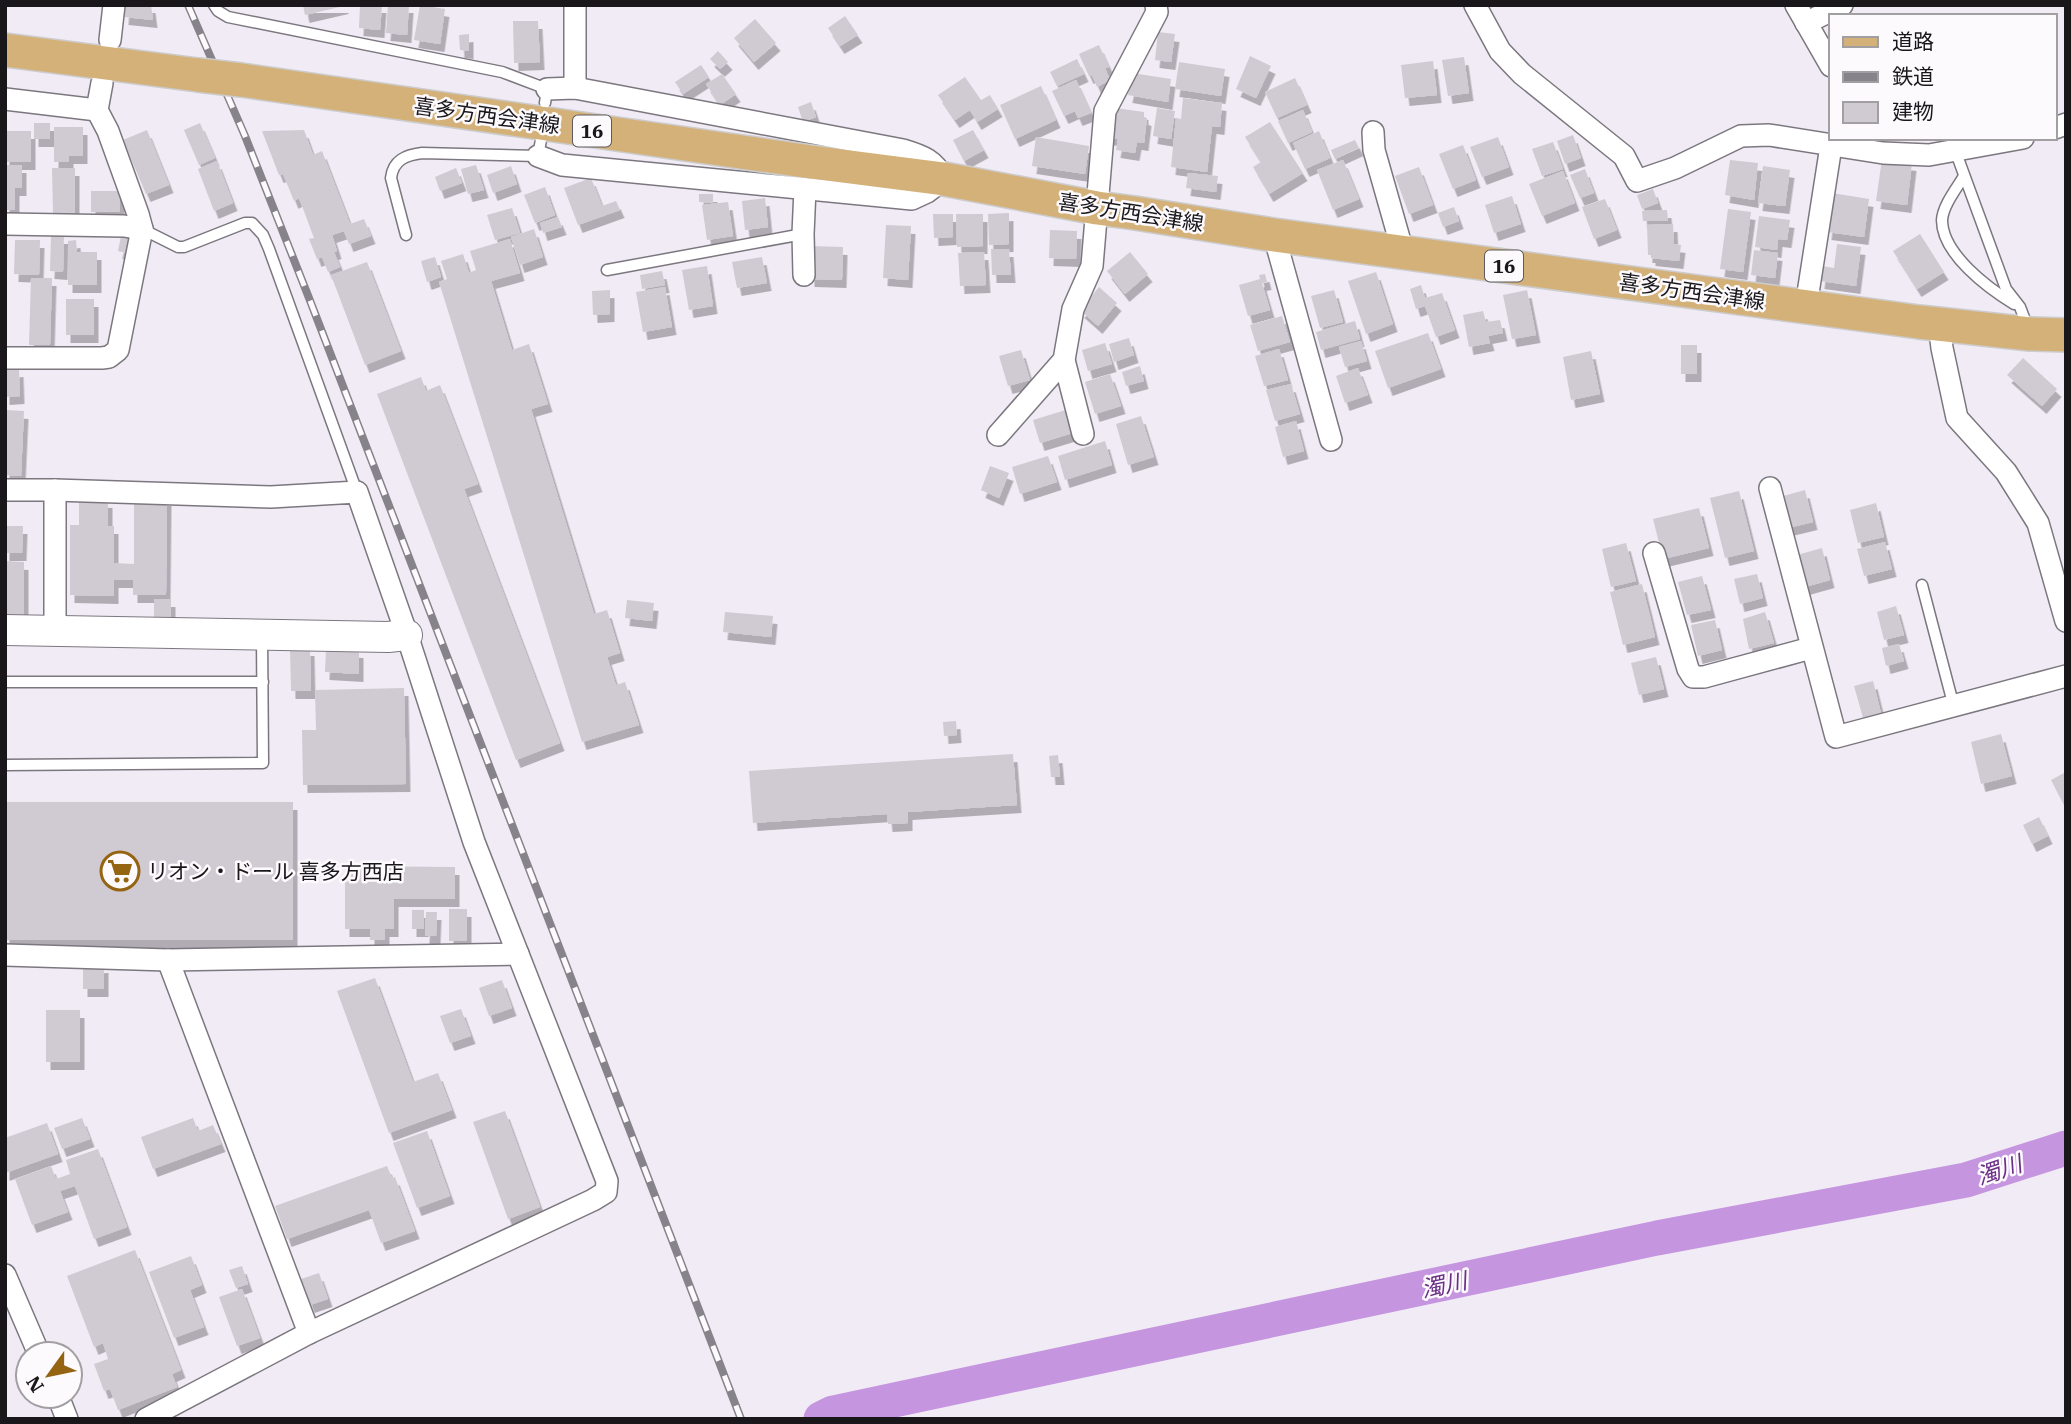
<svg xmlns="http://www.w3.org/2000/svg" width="2071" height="1424" font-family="'IBM Plex Serif','Noto Sans JP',serif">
	<defs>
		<filter id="shadow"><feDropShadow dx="4.5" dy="8" stdDeviation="0" flood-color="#0004"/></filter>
	</defs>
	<rect width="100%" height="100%" fill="#f1ebf5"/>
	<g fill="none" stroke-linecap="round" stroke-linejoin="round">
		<path stroke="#c596df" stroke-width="35" d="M821 1419 833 1413 1657 1238 1966 1180 2066 1148"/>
	</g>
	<g fill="#d0cad3" filter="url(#shadow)">
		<path d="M125 5H151L153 20 124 17Z"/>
		<path d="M303 5H344V6L305 15Z"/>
		<path d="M360 5H382L380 30 359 28Z"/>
		<path d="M388 5H409L407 35 386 33Z"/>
		<path d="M420 5 445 9 440 44 414 40Z"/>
		<path d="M845 16 858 35 840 46 828 28Z"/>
		<path d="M755 19 776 43 754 62 734 38Z"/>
		<path d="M513 21H538L540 62 514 63Z"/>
		<path d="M1158 32 1175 34 1171 62 1155 60Z"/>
		<path d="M469 34V51L460 50 459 35Z"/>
		<path d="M1099 45 1109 67 1105 68 1110 80 1097 87 1092 75 1089 76 1079 54Z"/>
		<path d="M718 51 728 62 720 69 710 59Z"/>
		<path d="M1250 56 1271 66 1256 98 1236 89Z"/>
		<path d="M1464 57 1469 93 1448 96 1442 60Z"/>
		<path d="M1077 59 1084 74 1057 86 1050 72Z"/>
		<path d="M1433 61 1437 95 1405 98 1401 65Z"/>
		<path d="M1179 62 1225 69 1221 96 1175 89Z"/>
		<path d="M701 65 709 77 683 94 675 82Z"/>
		<path d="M1132 73 1171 79 1168 102 1128 95Z"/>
		<path d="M722 74 736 94 720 105 706 84Z"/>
		<path d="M965 77 981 100 990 95 998 109 977 122 970 110 955 120 938 95Z"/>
		<path d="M1295 78 1307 105 1277 118 1265 92Z"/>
		<path d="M1076 80 1091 113 1078 118 1075 111 1064 116 1052 91Z"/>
		<path d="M1041 86 1056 120 1015 139 1000 105Z"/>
		<path d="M1183 98 1222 103 1220 127 1212 126 1207 172 1171 167 1176 118 1181 119Z"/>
		<path d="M811 102 816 117 803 122 798 107Z"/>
		<path d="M1115 108 1144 112V117L1147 118 1144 143 1137 142 1135 153 1116 150 1118 139 1107 137Z"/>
		<path d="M1157 108 1175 111 1171 139 1153 136Z"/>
		<path d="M1303 110 1312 132 1288 143 1278 121Z"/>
		<path d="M1270 122 1303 173 1269 194 1253 167 1261 162 1245 137Z"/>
		<rect x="34" y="123" width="16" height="16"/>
		<path d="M200 123 215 158 199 165 184 130Z"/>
		<path d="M54 127H83V156H69V162H54Z"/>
		<path d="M147 130 169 185 146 194 123 140Z"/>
		<path d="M304 130 313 155 322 151 350 224 364 219 371 236 349 244 344 231 332 235 337 251 334 252 340 267 328 272 322 257 317 259 309 239 314 238 299 198 294 201 283 174 279 175 262 131Z"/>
		<path d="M973 130 984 150 964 161 953 140Z"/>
		<rect x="5" y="131" width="26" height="31"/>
		<path d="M1319 131 1330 158 1305 169 1293 143Z"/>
		<path d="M1573 135 1581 158 1565 164 1557 141Z"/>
		<path d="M1036 137 1089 146 1085 174 1032 166Z"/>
		<path d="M1498 137 1509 167 1482 177 1470 147Z"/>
		<path d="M1355 140 1359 148 1335 159 1331 150Z"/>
		<path d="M1553 142 1563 169 1542 176 1532 149Z"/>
		<path d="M1463 145 1476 180 1453 189 1439 154Z"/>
		<path d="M1882 159 1912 163 1907 205 1876 201Z"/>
		<path d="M1343 160 1359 199 1333 210 1317 170Z"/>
		<path d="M1730 160 1758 163 1754 200 1725 195Z"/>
		<path d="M217 161 233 203 214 211 198 169Z"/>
		<path d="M5 165H22V188H15V210H5Z"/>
		<path d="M476 165 484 190 468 194 461 169Z"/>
		<path d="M511 166 517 184 493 193 487 175Z"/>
		<path d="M1763 166 1790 170 1785 206 1758 203Z"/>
		<path d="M1419 167 1433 205 1409 214 1395 176Z"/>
		<path d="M52 168H75V214H53Z"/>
		<path d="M456 168 462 183 440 191 435 177Z"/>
		<path d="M1585 169 1594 193 1580 198 1570 175Z"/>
		<path d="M1563 171 1575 203 1542 216 1529 184Z"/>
		<path d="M1188 173 1218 176 1216 192 1186 188Z"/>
		<path d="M591 178 602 206 616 201 620 210 578 225 564 188Z"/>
		<path d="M545 187 555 215 535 223 524 195Z"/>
		<path d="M1653 189 1658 203 1642 209 1637 195Z"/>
		<rect x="91" y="191" width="29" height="21"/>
		<path d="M1832 193 1869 199 1864 237 1827 232Z"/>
		<path d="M699 194H713V203L699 202Z"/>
		<path d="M1512 196 1521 224 1494 233 1485 205Z"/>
		<path d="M765 198 768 227 745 230 742 201Z"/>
		<path d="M1605 199 1617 230 1594 239 1582 207Z"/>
		<path d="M728 202 733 236 707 240 702 205Z"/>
		<path d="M1454 207 1459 221 1443 227 1438 213Z"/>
		<path d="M512 208 520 233 495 240 487 215Z"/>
		<path d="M1728 209 1751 212 1743 272 1720 269Z"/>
		<path d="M1667 210 1668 221H1643L1642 211Z"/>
		<path d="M1009 213V244L989 245 988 214Z"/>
		<path d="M933 214H953V237L934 238Z"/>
		<path d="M956 214H983V246L957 247Z"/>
		<path d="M1759 216 1790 220 1787 240 1778 239 1777 250 1755 247Z"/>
		<path d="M558 217 562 227 543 233 540 223Z"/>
		<path d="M1673 224 1674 244 1681 245 1679 261 1651 258V255H1648L1647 225Z"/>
		<path d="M886 225 911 226 908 280 883 278Z"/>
		<path d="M534 229 543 257 520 265 511 237Z"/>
		<path d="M1050 230 1077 231 1076 259 1049 258Z"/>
		<path d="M1920 234 1944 272 1917 289 1893 251Z"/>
		<path d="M51 236H64L63 272 50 271Z"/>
		<path d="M121 236 130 238 126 253 118 251Z"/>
		<path d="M510 239 520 273 491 281 512 350 529 344 548 404 531 409 594 614 607 610 620 653 607 657 616 685 625 682 639 725 582 742 439 282 447 279 441 261 463 254 469 273 476 270 470 251Z"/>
		<path d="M15 240H40L39 275 14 274Z"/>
		<path d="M76 240 77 252H97V285H68V241Z"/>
		<path d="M1837 244 1861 247 1856 286 1820 281 1822 266 1834 268Z"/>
		<path d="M810 246 843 247 842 280 810 279Z"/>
		<path d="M991 249H1009L1011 275H992Z"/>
		<path d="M1754 250 1778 253 1775 278 1751 275Z"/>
		<path d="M984 252 986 285 960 286 958 253Z"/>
		<path d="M1130 252 1148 274 1125 294 1107 271Z"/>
		<path d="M435 257 441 277 427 282 421 261Z"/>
		<path d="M762 257 767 283 737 288 732 262Z"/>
		<path d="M367 262 401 351 365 365 331 275Z"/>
		<path d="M707 266 713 306 689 310 682 270Z"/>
		<path d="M662 271 665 285 642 289 640 275Z"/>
		<path d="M1376 272 1393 324 1366 334 1348 281Z"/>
		<path d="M1265 274 1267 282 1262 283 1270 310 1248 316 1239 285 1260 279 1259 275Z"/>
		<path d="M31 278H52L50 345H29Z"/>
		<path d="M1421 285 1425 298 1442 293 1455 330 1436 337 1425 306 1416 309 1410 289Z"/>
		<path d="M665 287 672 327 643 332 636 292Z"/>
		<path d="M1099 287 1117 303 1098 326 1080 310Z"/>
		<path d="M610 290V314L593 315 592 291Z"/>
		<path d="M1334 290 1343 322 1320 328 1311 296Z"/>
		<path d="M1527 290 1536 335 1512 339 1503 295Z"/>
		<rect x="66" y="299" width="28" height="36"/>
		<path d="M1483 311 1486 322 1500 320 1503 333 1488 336 1490 343 1469 347 1463 315Z"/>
		<path d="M1282 316 1290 342 1258 351 1250 325Z"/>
		<path d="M1355 321 1360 339 1321 350 1316 332Z"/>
		<path d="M1428 333 1441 369 1388 388 1375 351Z"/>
		<path d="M1129 338 1134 355 1114 362 1109 344Z"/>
		<path d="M1361 341 1367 361 1345 367 1339 347Z"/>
		<path d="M1105 343 1112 364 1088 371 1082 350Z"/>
		<rect x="1681" y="345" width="16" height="29"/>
		<path d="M1279 349 1288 380 1264 386 1255 356Z"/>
		<path d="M1021 350 1030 380 1008 386 999 356Z"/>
		<path d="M1591 351 1600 394 1571 400 1563 357Z"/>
		<path d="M2023 358 2057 389 2042 406 2007 375Z"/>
		<path d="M1140 366 1144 381 1126 386 1122 372Z"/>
		<path d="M1358 368 1368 395 1345 403 1336 376Z"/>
		<path d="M19 369 20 396 5 397V370Z"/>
		<path d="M1110 374 1121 406 1095 414 1085 382Z"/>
		<path d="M421 377 426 391 440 385 478 484 464 489 560 743 516 760 377 394Z"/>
		<path d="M1291 384 1300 414 1275 421 1266 390Z"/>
		<path d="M1069 409 1076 432 1040 443 1033 420Z"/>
		<path d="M5 410 24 411 21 476 5 475Z"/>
		<path d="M1141 416 1154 457 1128 465 1116 424Z"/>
		<path d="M1296 421 1304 451 1283 457 1275 427Z"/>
		<path d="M1105 441 1112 465 1065 480 1058 456Z"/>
		<path d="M1048 456 1057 482 1020 494 1012 467Z"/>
		<path d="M990 466 1009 473 999 498 981 490Z"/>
		<path d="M1805 490 1813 522 1788 528 1780 497Z"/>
		<path d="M1739 491 1754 551 1725 558 1710 498Z"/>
		<path d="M134 498H167L166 595H133V580H114V596L70 595V525H79V499L108 500V526H114V563L134 564Z"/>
		<path d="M1876 503 1884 537 1858 543 1850 510Z"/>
		<path d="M1699 508 1709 548 1663 559 1653 519Z"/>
		<path d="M5 526H23L22 553H5Z"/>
		<path d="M1885 542 1892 569 1864 576 1857 549Z"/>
		<path d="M1626 543 1636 581 1611 587 1602 549Z"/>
		<path d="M1822 548 1830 580 1805 587 1797 555Z"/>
		<path d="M5 561 24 562V618H5Z"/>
		<path d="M1757 574 1763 598 1740 604 1734 579Z"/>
		<path d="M1702 576 1711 610 1687 615 1678 582Z"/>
		<path d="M1642 584 1655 637 1623 645 1610 592Z"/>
		<rect x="154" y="599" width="17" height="18"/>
		<path d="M627 600 654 603 652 621 625 618Z"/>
		<path d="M1896 606 1904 635 1884 640 1877 612Z"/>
		<path d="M725 612 773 616 771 637 723 632Z"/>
		<path d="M1765 612 1774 643 1749 649 1743 619Z"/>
		<path d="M1715 620 1722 650 1698 656 1691 625Z"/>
		<path d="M1899 644 1904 661 1886 666 1882 648Z"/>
		<path d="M290 648H310L311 691H291Z"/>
		<path d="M326 649 359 650V674L325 672Z"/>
		<path d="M1656 657 1664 689 1639 695 1631 663Z"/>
		<path d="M1873 681 1881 713 1863 718 1854 686Z"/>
		<path d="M404 688 406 784 303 785 302 730H316L315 690Z"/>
		<path d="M956 721 957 735 944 736 943 722Z"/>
		<path d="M2001 734 2012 776 1981 784 1971 742Z"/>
		<path d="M1013 754 1017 805 908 812V823L888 824 887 814 753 823 749 771Z"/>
		<path d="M1058 755 1060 777H1051L1049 756Z"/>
		<path d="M2066 772V809L2051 780Z"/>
		<rect x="5" y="802" width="288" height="138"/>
		<path d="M2039 817 2048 836 2032 844 2023 825Z"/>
		<path d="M345 866 455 867V899H394V929H385V940H370V929H345Z"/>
		<rect x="449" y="909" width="18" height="32"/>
		<rect x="412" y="910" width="12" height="19"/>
		<path d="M426 912H437L436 936H425Z"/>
		<path d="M104 965V989H83V966Z"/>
		<path d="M375 978 413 1082 438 1073 452 1110 389 1133 337 991Z"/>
		<path d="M502 980 512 1008 489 1016 479 988Z"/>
		<path d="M461 1009 471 1036 450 1043 440 1016Z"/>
		<rect x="46" y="1010" width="34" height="52"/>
		<path d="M505 1111 540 1207 508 1219 473 1122Z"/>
		<path d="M82 1118 90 1139 62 1149 54 1128Z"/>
		<path d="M193 1118 198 1131 213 1125 221 1144 153 1169 141 1137Z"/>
		<path d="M47 1123 58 1154 5 1173V1138Z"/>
		<path d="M427 1131 450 1196 417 1208 393 1143Z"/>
		<path d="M98 1149 127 1227 94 1239 75 1186 60 1191 68 1212 32 1225 15 1179 51 1166 56 1179 70 1174 66 1160Z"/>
		<path d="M387 1166 392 1178 395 1177 415 1231 381 1243 369 1210 287 1239 275 1206Z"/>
		<path d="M135 1250 181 1370 172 1374 177 1387 118 1410 110 1389 104 1391 94 1364 108 1359 103 1343 94 1347 67 1276Z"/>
		<path d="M191 1256 202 1285 190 1290 204 1327 174 1338 149 1272Z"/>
		<path d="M242 1266 248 1284 236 1288 229 1270Z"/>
		<path d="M319 1273 328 1299 310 1305 301 1279Z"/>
		<path d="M242 1289 260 1338 237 1346 219 1297Z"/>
	</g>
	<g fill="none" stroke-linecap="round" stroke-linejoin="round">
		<defs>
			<g id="lane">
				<path d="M214 5 218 11 228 17 502 72 547 89 545 103"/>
				<path d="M1955 150 2006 289 2020 307 2028 328"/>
				<path d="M1964 176C1957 188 1943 205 1942 220 1942 254 1988 288 2014 304"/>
				<path d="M142 229 178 247H184L245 223H252L263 235 269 249 357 492"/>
				<path d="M406 235 391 178C393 160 406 155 422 153L538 156 541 140"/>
				<path d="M607 270 803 234"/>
				<path d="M1922 585 1954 707"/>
				<path d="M5 682H263"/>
				<path d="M5 765 263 763 262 636"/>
			</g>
			<g id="street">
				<path d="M575 5V88"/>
				<path d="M1475 5 1500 51 1522 74 1624 156 1637 181 1675 168 1741 136 1769 135 1883 153 1929 155 2023 138"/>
				<path d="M1796 5 1831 66"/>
				<path d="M1806 23 1842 5"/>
				<path d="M110 40 114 5"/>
				<path d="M5 99 97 110"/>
				<path d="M2055 128 2066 124"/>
				<path d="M1373 132 1374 150 1403 252"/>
				<path d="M538 156 562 165 912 199 927 192 944 179C934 160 923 156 903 150L575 88 547 89"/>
				<path d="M5 224 124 226 142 229"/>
				<path d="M1274 235 1331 440"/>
				<path d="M804 275 803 234 805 189"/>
				<path d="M1806 306 1831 146"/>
				<path d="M1939 323 1942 348 1957 418 2006 472 2038 523 2066 621"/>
				<path d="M5 358H102L109 357 118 350 142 229 138 214 108 131 97 110 102 83"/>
				<path d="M1064 360 1083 434"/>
				<path d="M998 435 1064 360 1073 309 1092 266 1105 111 1157 12 1156 5"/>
				<path d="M1770 488 1836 737 2066 676"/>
				<path d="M5 490H55L271 497 357 492 407 635 474 842 607 1181 606 1192 593 1200 309 1333 146 1419"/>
				<path d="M1654 553 1688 669 1693 677H1704L1811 648"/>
				<path d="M55 630V490"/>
				<path d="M5 955 168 960 518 954"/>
				<path d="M168 960 309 1333"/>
				<path d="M5 1275 39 1354"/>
				<path d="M58 1396 67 1419"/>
			</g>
			<path id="secondary" d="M5 630 388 637 407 635"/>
			<g id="primary">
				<path d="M5 50 198 75"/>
				<path d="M241 80 811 162 944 179 1097 208 1135 213 1274 235 1919 322 2030 334 2066 335"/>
			</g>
		</defs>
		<use href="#lane" stroke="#7c777f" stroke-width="13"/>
		<use href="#street" stroke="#7c777f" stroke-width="24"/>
		<use href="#secondary" stroke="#7c777f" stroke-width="32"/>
		<use href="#primary" stroke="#cccccd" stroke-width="36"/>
		<use href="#lane" stroke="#fff" stroke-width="10"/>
		<use href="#street" stroke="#fff" stroke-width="21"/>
		<use href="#secondary" stroke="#fff" stroke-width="30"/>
		<use href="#primary" stroke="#d4b179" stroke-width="33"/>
		<defs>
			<path id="rail" d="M188 5 245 136 309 298 741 1419"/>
		</defs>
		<use href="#rail" stroke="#87838a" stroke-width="8"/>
		<use href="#rail" stroke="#fdfafe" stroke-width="5" stroke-dasharray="16" stroke-linecap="butt"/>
		<defs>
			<path id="primary-bridge" d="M198 75 241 80"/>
		</defs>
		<use href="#primary-bridge" stroke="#cccccd" stroke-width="36" stroke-linecap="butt"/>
		<use href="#primary-bridge" stroke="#d4b179" stroke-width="33"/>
	</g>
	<defs>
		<symbol id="supermarket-ring" viewBox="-11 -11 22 22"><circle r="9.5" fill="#fdfafe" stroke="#946413" stroke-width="1.5"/><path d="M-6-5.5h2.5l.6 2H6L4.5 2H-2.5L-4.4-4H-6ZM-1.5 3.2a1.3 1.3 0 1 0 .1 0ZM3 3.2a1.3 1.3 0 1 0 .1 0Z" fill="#946413"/></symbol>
	</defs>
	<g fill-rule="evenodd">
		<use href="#supermarket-ring" x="98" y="849" width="44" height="44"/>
	</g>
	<g text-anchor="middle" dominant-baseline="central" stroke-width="5" stroke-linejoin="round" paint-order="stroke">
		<g fill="#fdfafe" stroke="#5d5b5e" stroke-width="2">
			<rect x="573" y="115.5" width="38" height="31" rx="5"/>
			<rect x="1485" y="250.5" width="38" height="31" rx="5"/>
		</g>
		<g font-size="19" font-weight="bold" fill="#19171a">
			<text x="592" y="131">16</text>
			<text x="1504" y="266">16</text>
		</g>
		<g font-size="21" fill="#19171a" stroke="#fdfafe">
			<text transform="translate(487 115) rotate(8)">喜多方西会津線</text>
			<text transform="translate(1131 212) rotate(9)">喜多方西会津線</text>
			<text transform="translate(1692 291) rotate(8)">喜多方西会津線</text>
		</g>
		<g font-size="21" fill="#19171a" stroke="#fdfafe" text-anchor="start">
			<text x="147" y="871">リオン・ドール 喜多方西店</text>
		</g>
		<g font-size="23" font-style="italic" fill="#6a3086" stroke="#fdfafe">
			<text transform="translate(1999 1169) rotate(-18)">濁川</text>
			<text transform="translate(1444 1284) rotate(-12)">濁川</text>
		</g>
	</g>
	<rect width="2071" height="1424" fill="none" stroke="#19171a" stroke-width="14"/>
	<rect x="1829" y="14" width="228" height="126" fill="#fdfafe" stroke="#a29fa3" stroke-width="2"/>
	<rect x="1843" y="37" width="35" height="10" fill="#d4b179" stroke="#a29fa3" stroke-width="2"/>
	<text x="1892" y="49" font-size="21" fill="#19171a">道路</text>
	<rect x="1843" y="72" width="35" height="10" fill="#87838a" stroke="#a29fa3" stroke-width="2"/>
	<text x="1892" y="84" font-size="21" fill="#19171a">鉄道</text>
	<rect x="1843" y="102" width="35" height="21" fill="#d0cad3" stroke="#a29fa3" stroke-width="2"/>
	<text x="1892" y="119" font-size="21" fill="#19171a">建物</text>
	<g transform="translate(49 1375) rotate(237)"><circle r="33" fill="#fdfafe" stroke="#a29fa3" stroke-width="2"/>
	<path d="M0-5L12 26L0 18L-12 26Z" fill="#946413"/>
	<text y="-10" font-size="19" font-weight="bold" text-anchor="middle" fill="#19171a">N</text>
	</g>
</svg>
